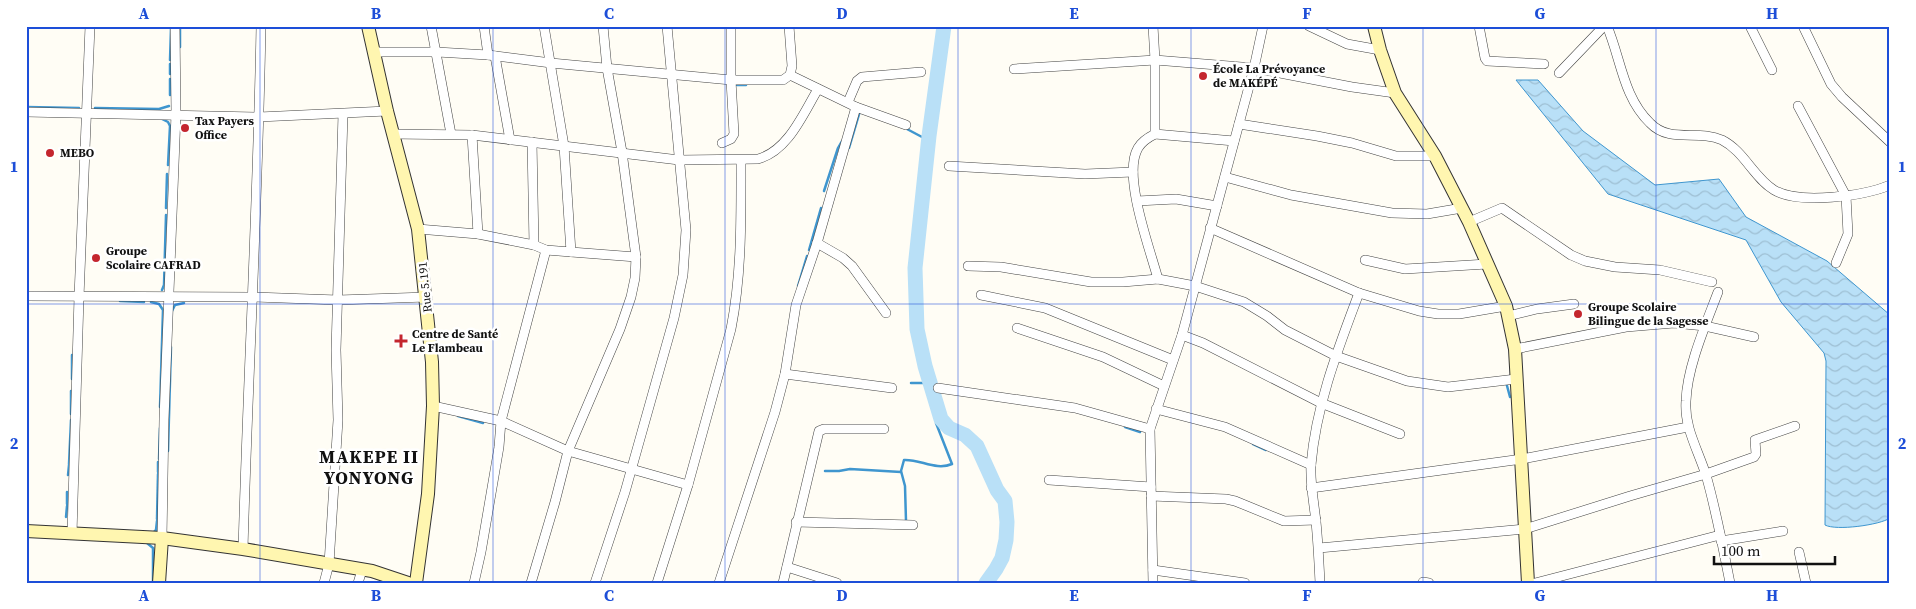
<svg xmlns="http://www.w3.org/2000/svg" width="1916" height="609" font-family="'Source Serif 4',serif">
	<defs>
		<pattern id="water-waves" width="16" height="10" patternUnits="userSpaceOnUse" patternTransform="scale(1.25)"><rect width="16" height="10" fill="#b9e0f7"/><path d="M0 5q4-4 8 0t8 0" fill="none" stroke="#9ebfd3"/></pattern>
	</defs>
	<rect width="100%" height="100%" fill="#fffdf5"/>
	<path fill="url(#water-waves)" stroke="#3f96cf" d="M1516 80H1538L1583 131 1655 185 1719 179 1746 217 1827 261 1890 315V518C1880 525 1836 531 1825 525L1826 361 1824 353 1781 302 1746 240 1608 194Z"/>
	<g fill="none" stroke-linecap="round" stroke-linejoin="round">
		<g stroke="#3f96cf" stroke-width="2.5">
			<path d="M180 47V26"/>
			<path d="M170 60 171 28"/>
			<path d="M170 74V64"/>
			<path d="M170 79V95"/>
			<path d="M737 85H746"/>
			<path d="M26 107 79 108"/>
			<path d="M95 108 159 109 169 106"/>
			<path d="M162 119 168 122 170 126 168 165"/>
			<path d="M905 128 922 137 929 136"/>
			<path d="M849 148 860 111"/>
			<path d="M824 191 838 148 842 141"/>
			<path d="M166 208 167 174"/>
			<path d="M809 250 821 208"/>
			<path d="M798 286 807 256"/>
			<path d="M162 290 164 285 166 215"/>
			<path d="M120 301 144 302"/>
			<path d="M151 302 159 304 163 310 160 407"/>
			<path d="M172 311 175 305 184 303"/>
			<path d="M72 379V355"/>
			<path d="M1506 382 1510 397"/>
			<path d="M911 383H925L930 381"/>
			<path d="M71 414V391"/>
			<path d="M458 416 483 423"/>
			<path d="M1125 427 1140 432"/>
			<path d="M1253 444 1266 450"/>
			<path d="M168 451 171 347"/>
			<path d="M159 459 160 428"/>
			<path d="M69 464 71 420"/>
			<path d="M825 471H839L850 469 901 472"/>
			<path d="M158 472V462"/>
			<path d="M68 475 69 465"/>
			<path d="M67 504V492"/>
			<path d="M66 517 67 506"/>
			<path d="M157 519 158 474"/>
			<path d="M906 521 905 486 901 471 904 460C920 459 936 471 952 464L936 423 939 413"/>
			<path d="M153 533 156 530 157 521"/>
			<path d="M147 543 153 548V583"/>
		</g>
		<path stroke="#b9e0f7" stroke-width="15" d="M944 26 929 136 915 268 917 329 925 366 941 419 949 428 965 435 977 446 997 490 1005 501 1007 522 1006 540 1002 558 996 569 986 583"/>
		<defs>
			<g id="street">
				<path d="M431 26 451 134"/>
				<path d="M484 26 488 55"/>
				<path d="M1153 26 1155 60V134C1149 137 1142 141 1138 148 1122 175 1150 249 1158 279"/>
				<path d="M1309 26 1347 44 1380 50"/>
				<path d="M1479 26 1485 58 1487 61 1544 64"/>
				<path d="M1607 26C1621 59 1623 97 1650 123 1670 144 1698 129 1722 140 1744 151 1754 178 1774 190 1799 205 1864 196 1890 185"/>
				<path d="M1750 26 1772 70"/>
				<path d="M1803 26 1831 84 1842 97 1890 142"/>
				<path d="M373 52H437L488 55 551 63 731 80V26"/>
				<path d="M495 56 510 140"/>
				<path d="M1014 69 1155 60 1254 68 1352 87 1395 93"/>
				<path d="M1559 73 1604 26"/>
				<path d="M790 75 856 107 906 125"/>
				<path d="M848 102 857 81 862 77 921 72"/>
				<path d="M1798 106 1846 196 1848 234 1836 263"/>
				<path d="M26 112 259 117 387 111"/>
				<path d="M1239 124 1317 136 1352 143 1396 156H1435"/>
				<path d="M393 134 472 135 679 160 758 159C788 151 803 114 818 89"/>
				<path d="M1155 134 1234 141"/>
				<path d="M472 135 478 234"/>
				<path d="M532 142 534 245"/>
				<path d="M722 143 731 139 734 134 731 80H783L790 75 792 66 789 26"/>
				<path d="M949 166 1085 174 1133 172"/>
				<path d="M1225 177 1291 195 1392 213 1427 214 1462 208"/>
				<path d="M1137 201 1176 199 1217 206"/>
				<path d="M1469 222 1502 208 1571 255 1585 261 1615 267 1660 270 1712 282"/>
				<path d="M1210 228 1359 293 1419 311 1438 314H1459L1506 306"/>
				<path d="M418 229 478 234 534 245 546 250 571 252 564 146 544 26"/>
				<path d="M817 243 843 258 852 266 886 313"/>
				<path d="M571 252 636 257"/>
				<path d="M1365 260 1405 269 1487 264"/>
				<path d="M968 266 1001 267 1091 282H1123L1158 279 1195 286 1244 302 1267 316 1285 330 1336 356 1407 381 1448 387 1516 379"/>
				<path d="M1718 292C1706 324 1687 367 1686 401 1684 427 1698 450 1706 475 1716 510 1723 547 1730 583"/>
				<path d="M981 295 1045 308 1173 360"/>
				<path d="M26 296 251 297 338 300 427 297"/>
				<path d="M1508 316 1537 309 1574 304"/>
				<path d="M1017 328 1103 357 1164 386"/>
				<path d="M1182 335 1203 343 1321 403 1400 434"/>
				<path d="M1515 349 1626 327 1674 323 1705 326 1754 337"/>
				<path d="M785 374 892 388"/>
				<path d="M938 388 1075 408 1150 429"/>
				<path d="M433 406 501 421 568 451 688 485"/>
				<path d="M1156 409 1225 427 1311 465"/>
				<path d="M1049 480 1151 487"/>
				<path d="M1311 488 1522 459 1688 427"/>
				<path d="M1151 496 1226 499 1235 501 1284 521 1316 520"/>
				<path d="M796 522 913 525"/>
				<path d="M72 534 79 297 90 26"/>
				<path d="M162 538 164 419 176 114 175 26"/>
				<path d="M1721 541 1783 531"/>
				<path d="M1319 548 1525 529 1630 496 1706 474 1754 457 1756 454 1755 440 1795 426"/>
				<path d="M243 549C248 375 258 200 261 26"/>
				<path d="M1799 552 1806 583"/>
				<path d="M787 567 837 583"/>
				<path d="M1153 570 1245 583"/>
				<path d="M1423 582 1429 583"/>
				<path d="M324 583 329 564 338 420 336 350 343 114"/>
				<path d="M358 583 362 570"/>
				<path d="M474 583 481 552 499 447 501 421 546 250"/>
				<path d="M531 583 555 502 568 451 620 329 631 297 635 278 636 257 622 152 607 68 603 26"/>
				<path d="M595 583 625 492 674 318 683 275 686 230 667 26"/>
				<path d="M657 583 688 485 731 329C742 273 741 217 741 160"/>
				<path d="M719 583 775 412 785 374 796 305 817 243 856 107"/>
				<path d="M783 583 819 431 824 429H884"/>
				<path d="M1153 583 1150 429 1182 335 1254 68 1263 26"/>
				<path d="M1320 583C1319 562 1318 542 1316 522 1314 503 1310 484 1311 465 1316 405 1338 349 1359 293"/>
				<path d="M1535 583 1720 535"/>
			</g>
			<g id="secondary">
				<path d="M368 26 387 111 418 229 432 362 433 406 428 494 416 583"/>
				<path d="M1374 26 1380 50 1395 93 1435 156 1469 222 1506 306 1515 349 1528 583"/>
				<path d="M26 531 162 538 243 549 372 571 408 583"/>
				<path d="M159 583 162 538"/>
			</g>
		</defs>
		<use href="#street" stroke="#444" stroke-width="10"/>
		<use href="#secondary" stroke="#333" stroke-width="14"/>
		<use href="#street" stroke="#fff" stroke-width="9"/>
		<use href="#secondary" stroke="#fff6b0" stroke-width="12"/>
	</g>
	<path fill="none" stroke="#1d4ed8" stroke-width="1" stroke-opacity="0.55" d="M260 26V583M493 26V583M725 26V583M958 26V583M1191 26V583M1423 26V583M1656 26V583M26 304H1890"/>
	<g fill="#c4262e" stroke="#fff" stroke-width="2">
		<circle cx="1203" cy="76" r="5"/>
		<circle cx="185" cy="128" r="5"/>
		<circle cx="50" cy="153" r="5"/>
		<circle cx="96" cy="258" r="5"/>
		<circle cx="1578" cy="314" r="5"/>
		<path d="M398.5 333.5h5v5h5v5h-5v5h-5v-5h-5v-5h5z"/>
	</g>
	<g text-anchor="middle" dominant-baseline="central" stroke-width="5" stroke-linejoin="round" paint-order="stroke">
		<g font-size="12" font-weight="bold" fill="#111" stroke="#fff" text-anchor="start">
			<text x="1213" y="69">École La Prévoyance<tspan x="1213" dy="14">de MAKÉPÉ</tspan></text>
			<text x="195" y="121">Tax Payers<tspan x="195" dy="14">Office</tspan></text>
			<text x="60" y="153">MEBO</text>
			<text x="106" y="251">Groupe<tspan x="106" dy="14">Scolaire CAFRAD</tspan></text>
			<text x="1588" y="307">Groupe Scolaire<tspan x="1588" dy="14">Bilingue de la Sagesse</tspan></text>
			<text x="412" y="334">Centre de Santé<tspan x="412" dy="14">Le Flambeau</tspan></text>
		</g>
		<g font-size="12" fill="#111" stroke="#fff">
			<text transform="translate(425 287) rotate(-96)">Rue 5.191</text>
		</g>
		<g font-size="18" font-weight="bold" letter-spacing="1" fill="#111" stroke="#fff">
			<text x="369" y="456">MAKEPE II<tspan x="369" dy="21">YONYONG</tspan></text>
		</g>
	</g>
	<rect width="1916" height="609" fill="none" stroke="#ffffff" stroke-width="55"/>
	<path d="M1714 556v8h121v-8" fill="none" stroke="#111111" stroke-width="2.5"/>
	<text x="1721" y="556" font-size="15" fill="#111111" stroke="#ffffff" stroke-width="4" paint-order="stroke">100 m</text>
	<rect x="28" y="28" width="1860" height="554" fill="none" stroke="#1d4ed8" stroke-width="2"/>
	<g font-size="16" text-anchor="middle" font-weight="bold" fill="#1d4ed8">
		<text x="144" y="19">A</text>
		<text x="376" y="19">B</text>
		<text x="609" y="19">C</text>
		<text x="842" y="19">D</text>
		<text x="1074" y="19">E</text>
		<text x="1307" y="19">F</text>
		<text x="1540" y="19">G</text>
		<text x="1772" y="19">H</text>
		<text x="14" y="172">1</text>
		<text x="1902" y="172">1</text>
		<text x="14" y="449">2</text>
		<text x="1902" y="449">2</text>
		<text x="144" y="601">A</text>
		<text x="376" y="601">B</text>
		<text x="609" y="601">C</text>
		<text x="842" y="601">D</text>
		<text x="1074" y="601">E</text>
		<text x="1307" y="601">F</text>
		<text x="1540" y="601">G</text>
		<text x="1772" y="601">H</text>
	</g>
</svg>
